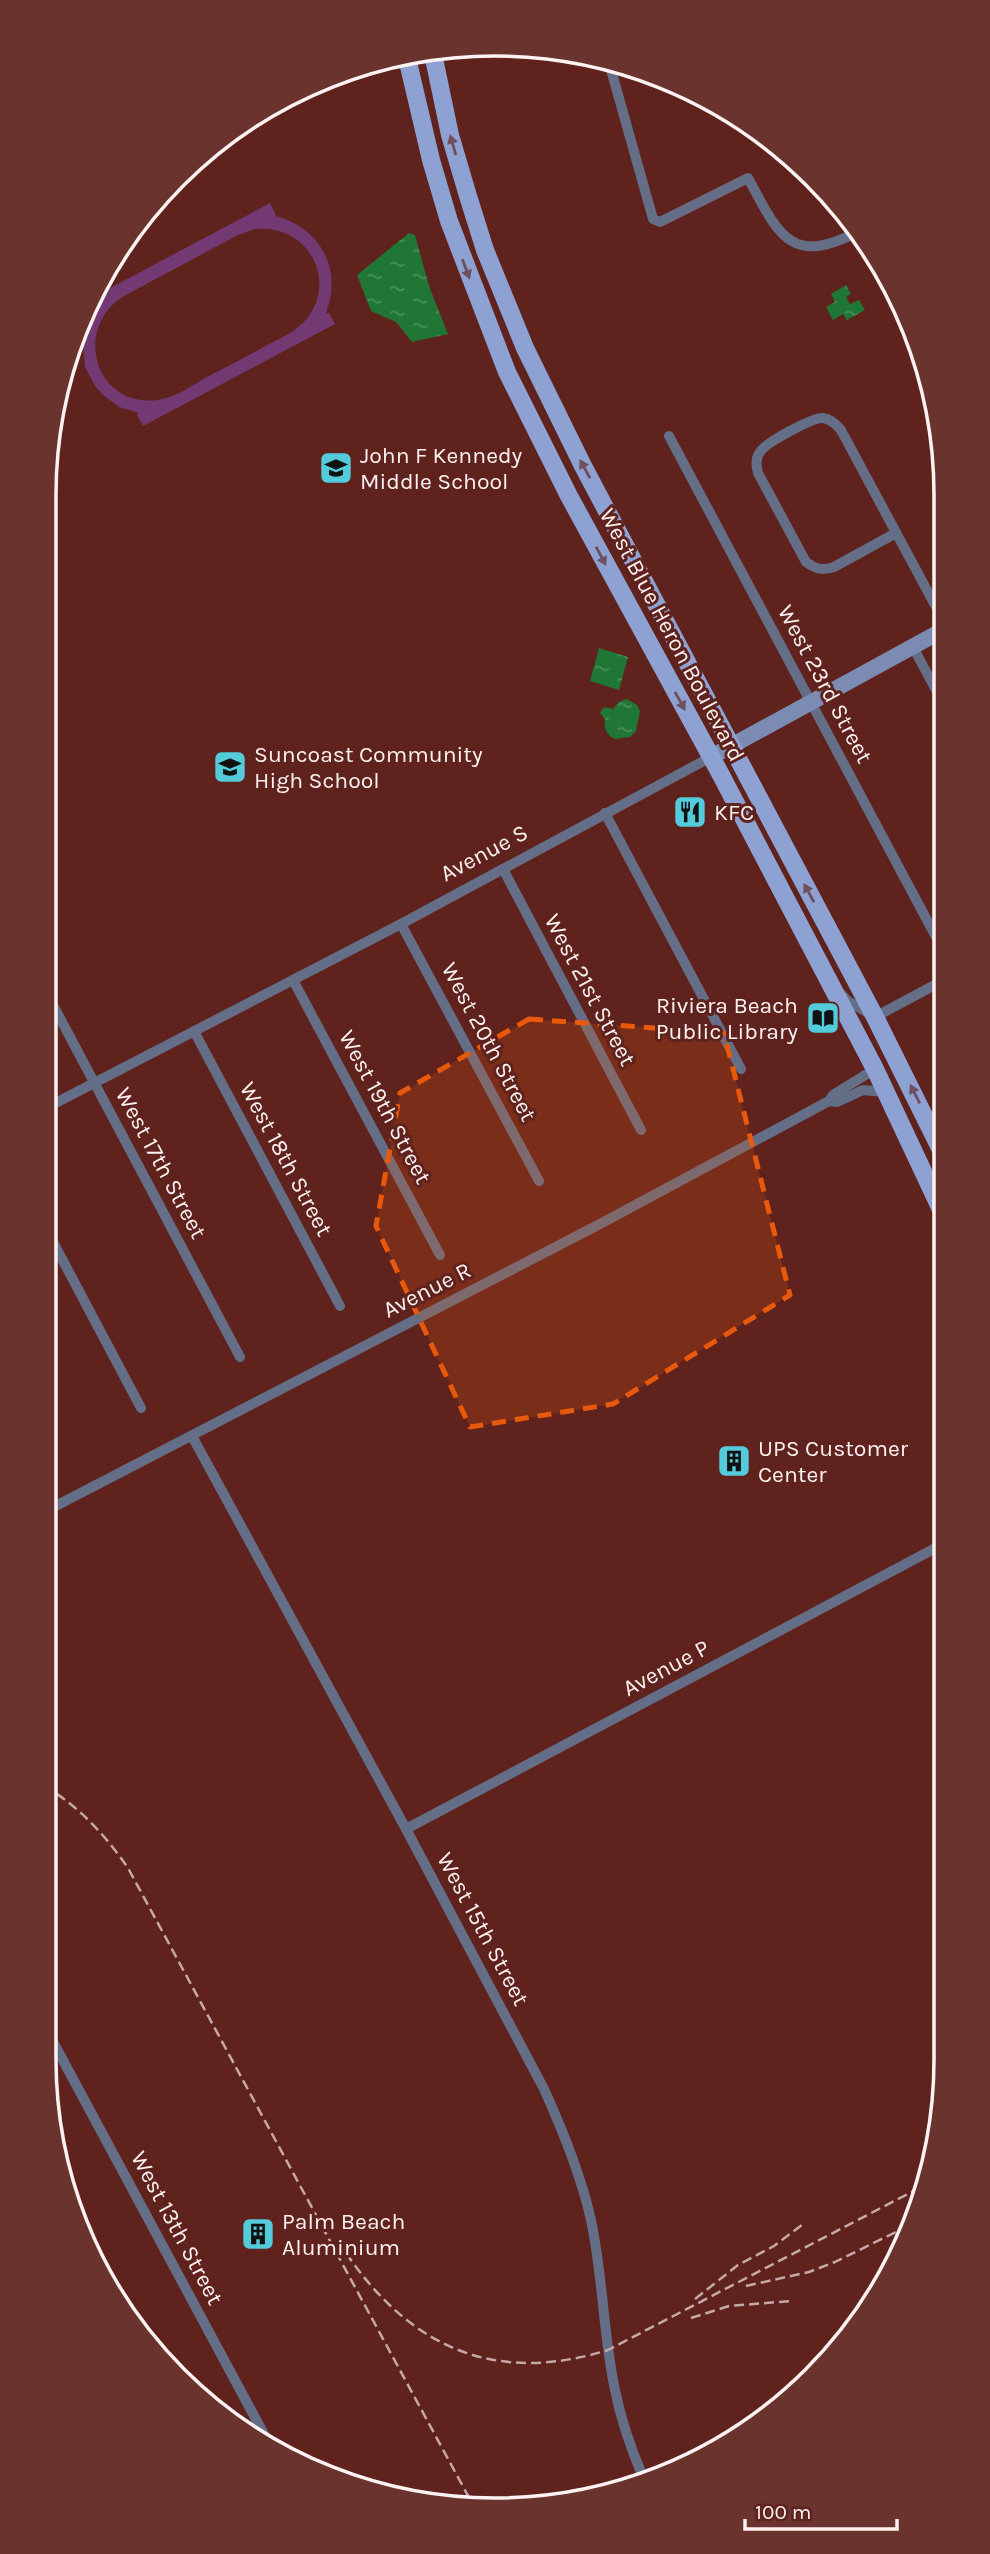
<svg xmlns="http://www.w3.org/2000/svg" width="990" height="2554" font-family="Karla,sans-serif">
	<defs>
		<pattern id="water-ripples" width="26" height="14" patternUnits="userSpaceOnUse" patternTransform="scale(1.75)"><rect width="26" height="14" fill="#207634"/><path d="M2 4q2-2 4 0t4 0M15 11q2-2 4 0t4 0" fill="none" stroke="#4c915c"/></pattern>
	</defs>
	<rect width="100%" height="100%" fill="#5f221d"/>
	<path fill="#723972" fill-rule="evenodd" d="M270 203 276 215 275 216C320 227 343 269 326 313H329L335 324 143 426 137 415 139 413 119 407 102 394 95 386 85 367 82 335 101 293ZM255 229C318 223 344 300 290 333 262 348 234 363 205 378 190 387 174 398 157 400 95 408 72 328 124 296L238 235Z"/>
	<g fill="url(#water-ripples)">
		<path d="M409 233 415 235 429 286 448 334 412 342 396 322 371 311 357 275Z"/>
		<path d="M846 285 851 294 846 297 850 304 859 300 865 310 847 320 843 314 833 320 826 307 835 302 831 294Z"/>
		<path d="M599 648 628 657 619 690 590 681Z"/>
		<path d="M627 699 637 705 640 711 636 731 630 737 614 739C606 734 604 728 605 719L600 713 604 707 613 709 619 702Z"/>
	</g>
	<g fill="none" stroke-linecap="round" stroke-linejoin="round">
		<g stroke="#646e87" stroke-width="10">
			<path d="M608 59 653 219 660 222 748 178C777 231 789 268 857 232"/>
			<path d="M669 436 944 952"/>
			<path d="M896 533 834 567C823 571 815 569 806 562L758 473C756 466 755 459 760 452 765 443 813 417 823 418 831 419 836 424 841 430L943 620"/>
			<path d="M913 647 943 703"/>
			<path d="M943 808 941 820 943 825"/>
			<path d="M605 813 741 1069"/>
			<path d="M503 869 641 1130"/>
			<path d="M401 924 539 1181"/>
			<path d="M293 980 440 1255"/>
			<path d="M44 988 240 1357"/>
			<path d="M840 993 848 1001 875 1017 944 980"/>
			<path d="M194 1031 340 1306"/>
			<path d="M829 1101 837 1102 863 1090 886 1092"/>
			<path d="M44 1109 401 924 711 757"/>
			<path d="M44 1225 141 1408"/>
			<path d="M192 1436 406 1829 544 2089C563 2131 581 2175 591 2220 603 2276 603 2334 615 2390 621 2420 631 2449 643 2477"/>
			<path d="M44 1512 600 1224 829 1101 833 1095 875 1069"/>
			<path d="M406 1829 945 1543"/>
			<path d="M44 2025 273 2451"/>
		</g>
		<path stroke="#7b8bb2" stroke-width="16" d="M711 757 943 630"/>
		<g stroke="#8da1d3" stroke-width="18">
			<path d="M432 49 450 135 468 196 485 250 525 348 583 466 875 1017 944 1156"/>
			<path d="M407 58 431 160 449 221 507 372 569 496 721 775 875 1069 944 1216"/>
		</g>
		<g stroke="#c4a9a7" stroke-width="2.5" stroke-dasharray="10 5" stroke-linecap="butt">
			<path d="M44 1786C78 1805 106 1836 128 1868L473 2505"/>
			<path d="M346 2253C411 2348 495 2385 608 2350L927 2184"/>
			<path d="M746 2286 809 2272 835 2262 906 2227"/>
			<path d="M695 2299 738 2265 774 2246 802 2225"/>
			<path d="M691 2318 729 2306 791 2301"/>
		</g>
	</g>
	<defs><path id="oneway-solid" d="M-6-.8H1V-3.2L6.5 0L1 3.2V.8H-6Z" transform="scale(1.75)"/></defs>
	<g fill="#6f4e5d">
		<use href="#oneway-solid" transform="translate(453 145) rotate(-106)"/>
		<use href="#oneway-solid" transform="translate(466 269) rotate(70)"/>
		<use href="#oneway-solid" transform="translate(585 469) rotate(-118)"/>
		<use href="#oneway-solid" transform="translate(601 556) rotate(62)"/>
		<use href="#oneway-solid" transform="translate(680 701) rotate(61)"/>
		<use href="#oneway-solid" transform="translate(809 893) rotate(-118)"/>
		<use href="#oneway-solid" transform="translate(915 1094) rotate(-117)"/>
	</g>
	<path fill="#e8590c" fill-opacity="0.2" stroke="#e8590c" stroke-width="5" stroke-dasharray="14 9" stroke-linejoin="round" d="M529 1019 724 1033 790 1295 613 1404 470 1427 376 1226 400 1093Z"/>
	<defs>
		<symbol id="school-square" viewBox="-11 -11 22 22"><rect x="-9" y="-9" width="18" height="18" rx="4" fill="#53cbdb" stroke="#5f221d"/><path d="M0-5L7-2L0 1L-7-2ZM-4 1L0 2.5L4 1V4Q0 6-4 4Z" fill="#111"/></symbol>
		<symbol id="restaurant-square" viewBox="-11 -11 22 22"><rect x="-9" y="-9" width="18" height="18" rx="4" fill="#53cbdb" stroke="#5f221d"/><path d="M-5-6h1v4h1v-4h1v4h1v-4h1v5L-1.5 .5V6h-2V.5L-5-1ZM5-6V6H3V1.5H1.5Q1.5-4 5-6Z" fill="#111"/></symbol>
		<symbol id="library-square" viewBox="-11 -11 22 22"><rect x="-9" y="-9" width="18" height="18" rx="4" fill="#53cbdb" stroke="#5f221d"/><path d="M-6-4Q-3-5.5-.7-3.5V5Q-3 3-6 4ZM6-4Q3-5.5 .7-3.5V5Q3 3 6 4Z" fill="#111"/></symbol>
		<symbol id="building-square" viewBox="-11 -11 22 22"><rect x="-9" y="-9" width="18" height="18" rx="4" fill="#53cbdb" stroke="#5f221d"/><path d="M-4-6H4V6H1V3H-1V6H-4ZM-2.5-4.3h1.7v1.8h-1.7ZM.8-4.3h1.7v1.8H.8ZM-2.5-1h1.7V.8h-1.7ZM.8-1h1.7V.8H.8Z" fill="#111"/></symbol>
	</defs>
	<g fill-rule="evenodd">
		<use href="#school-square" x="317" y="449" width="38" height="38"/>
		<use href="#school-square" x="211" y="748" width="38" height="38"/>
		<use href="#restaurant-square" x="671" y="793" width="38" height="38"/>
		<use href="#library-square" x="804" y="999" width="38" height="38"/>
		<use href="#building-square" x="715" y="1442" width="38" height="38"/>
		<use href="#building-square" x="239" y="2215" width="38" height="38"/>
	</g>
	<g text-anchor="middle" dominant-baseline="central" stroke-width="6" stroke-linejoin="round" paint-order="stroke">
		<g font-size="23" fill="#fbf2f1" stroke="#5f221d" text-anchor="start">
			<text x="360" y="455">John F Kennedy<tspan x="360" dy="26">Middle School</tspan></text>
			<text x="254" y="754">Suncoast Community<tspan x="254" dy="26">High School</tspan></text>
			<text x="714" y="812">KFC</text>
			<text x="798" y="1005" text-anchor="end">Riviera Beach<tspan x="798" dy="26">Public Library</tspan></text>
			<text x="758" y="1448">UPS Customer<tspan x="758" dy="26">Center</tspan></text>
			<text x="282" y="2221">Palm Beach<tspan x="282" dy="26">Aluminium</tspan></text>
		</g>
		<g font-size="23" fill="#fbf2f1" stroke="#5f221d">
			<text transform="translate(672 635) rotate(62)">West Blue Heron Boulevard</text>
			<text transform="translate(825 684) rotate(62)">West 23rd Street</text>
			<text transform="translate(484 853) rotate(-28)">Avenue S</text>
			<text transform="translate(590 990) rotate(62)">West 21st Street</text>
			<text transform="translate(489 1042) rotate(62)">West 20th Street</text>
			<text transform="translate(385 1107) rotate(62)">West 19th Street</text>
			<text transform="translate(286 1159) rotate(62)">West 18th Street</text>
			<text transform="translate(161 1163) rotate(62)">West 17th Street</text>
			<text transform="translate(427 1290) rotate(-27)">Avenue R</text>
			<text transform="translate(666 1668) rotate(-28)">Avenue P</text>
			<text transform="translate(483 1929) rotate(62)">West 15th Street</text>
			<text transform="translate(177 2228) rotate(62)">West 13th Street</text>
		</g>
	</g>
	<path d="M0 0H990V2554H0ZM495 56H495A439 439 0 0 1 934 495V2059A439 439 0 0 1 495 2498H495A439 439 0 0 1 56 2059V495A439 439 0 0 1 495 56Z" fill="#6b332e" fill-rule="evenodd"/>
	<path fill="none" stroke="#fbf2f1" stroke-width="3.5" d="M495 56H495A439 439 0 0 1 934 495V2059A439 439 0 0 1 495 2498H495A439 439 0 0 1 56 2059V495A439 439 0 0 1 495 56Z"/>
	<path d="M745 2519v10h152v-10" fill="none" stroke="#fbf2f1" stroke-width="3.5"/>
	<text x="755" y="2519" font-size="21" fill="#fbf2f1" stroke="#5f221d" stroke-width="5" paint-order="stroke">100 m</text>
</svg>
